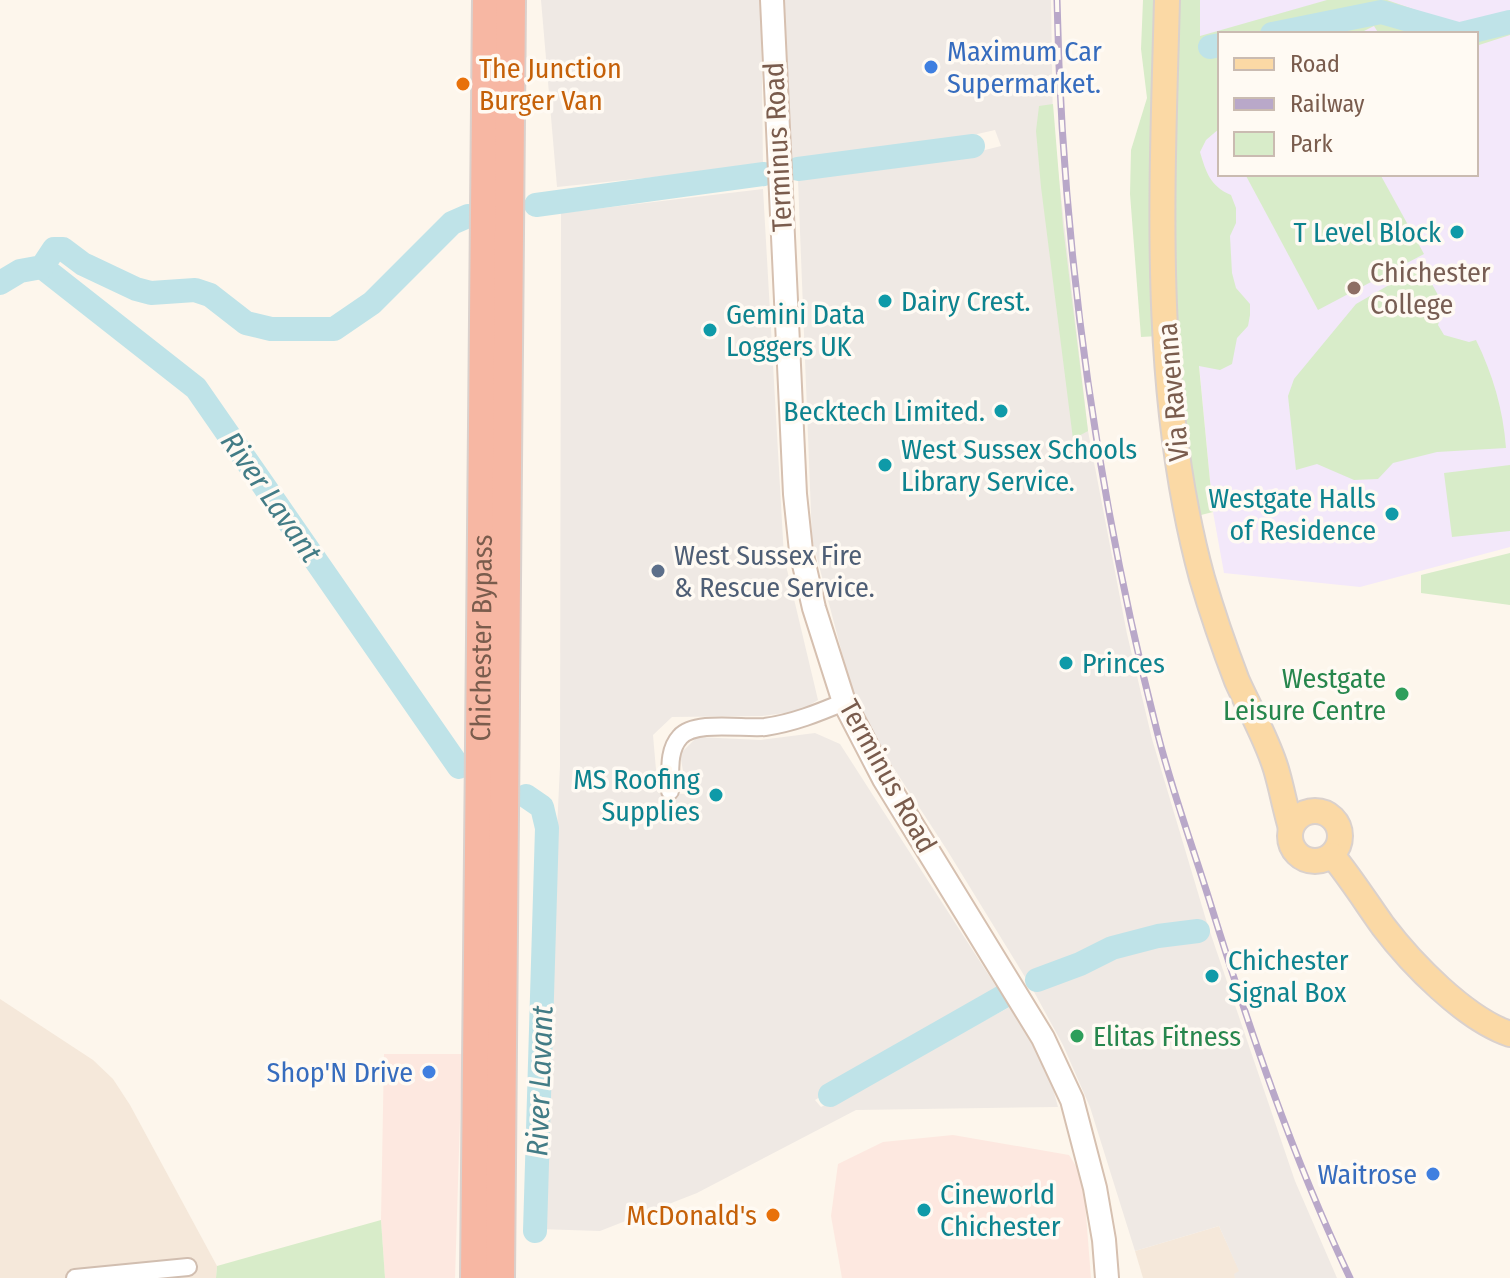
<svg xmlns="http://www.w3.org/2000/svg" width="1510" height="1278" font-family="'Fira Sans Condensed',sans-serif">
	<rect width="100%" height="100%" fill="#fdf6ec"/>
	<g fill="#f5e8da">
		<path d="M0 999 93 1060 113 1079 130 1105 217 1266 216 1278H0Z"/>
		<path d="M1219 1226 1240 1272 1235 1274V1278H1143L1135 1251Z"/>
	</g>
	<g fill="#fde8e0">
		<path d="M384 1054H462L455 1278H385L381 1220Z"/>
		<path d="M953 1135 1069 1155 1083 1177 1091 1278H842L831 1216 838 1164 883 1142Z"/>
	</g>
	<g fill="#efe9e4">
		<path d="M541 0H761L763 166 557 187Z"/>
		<path d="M776 0H1051L1053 127 1088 431 1127 634 1152 739 1207 923 1295 1181 1337 1278H1235L1234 1274 1239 1271 1219 1226 1135 1251 1090 1107 1063 1045 1033 990 947 850 891 764 853 695 812 539 798 180 941 161 1001 146 995 130 903 151 783 164Z"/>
		<path d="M763 189 784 557 818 700 800 711 762 716 672 717 653 735 658 793 687 794 680 754 697 737 761 740 815 733 840 744 999 991 815 1100 821 1107 1010 1007 1019 1019 1051 1081 1058 1107 856 1110 697 1193 600 1231 538 1229 560 766 561 213Z"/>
	</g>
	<path fill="#f3e8fa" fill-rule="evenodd" d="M1200 0H1510V547L1360 587 1224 573 1213 512 1199 365 1196 136ZM1220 34H1476V174H1220Z"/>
	<g fill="#d8ecc9">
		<path d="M1143 0H1160L1158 336 1141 337 1130 194 1131 150 1147 98 1141 49Z"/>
		<path d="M1174 0H1200V36L1327 0H1387L1459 25 1510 16V35L1476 46V34H1379L1374 26 1358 34H1220V128L1206 140 1200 152C1206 172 1210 186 1231 195L1236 208V223L1230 236 1232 273 1236 288 1250 304V315L1248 326 1237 338 1232 364 1220 370 1199 366 1213 512 1197 516 1176 380 1172 266Z"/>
		<path d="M1053 104 1063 226 1088 431 1073 439 1041 187 1036 131 1039 106Z"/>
		<path d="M1245 174H1380L1424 254 1318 310Z"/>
		<path d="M1422 266 1444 306 1438 325 1444 335 1469 342 1476 340C1493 375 1503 409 1506 448L1437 452 1393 463 1378 479 1354 480 1317 464 1296 470 1288 396 1294 379 1356 304Z"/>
		<path d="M1510 465V531L1452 537 1444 473Z"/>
		<path d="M1510 553V605L1421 593V575Z"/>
		<path d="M381 1220 385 1278H216L217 1266Z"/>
	</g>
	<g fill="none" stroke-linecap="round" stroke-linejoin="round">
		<g stroke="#bfe3e8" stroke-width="24">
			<path d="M1272 34 1381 12 1458 34"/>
			<path d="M1461 34 1510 22"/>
			<path d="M1210 47 1220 45"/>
			<path d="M798 169 973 146"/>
			<path d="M536 205 764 174"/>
			<path d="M42 267 196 388 459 767"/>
			<path d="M0 283 20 271 42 267 54 249H63L83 264 136 289 151 293 195 290 210 295 246 323 271 329H334L372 303 452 223 468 216"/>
			<path d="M526 796 542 807 547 828 535 1231"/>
			<path d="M1037 980 1080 964 1112 948 1158 936 1198 931"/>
			<path d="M830 1095 1006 995"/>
		</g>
		<defs>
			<g id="street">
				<path d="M670 791C671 774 667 751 680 737 695 720 743 729 765 727 793 723 818 713 844 702"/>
				<path d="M75 1278 188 1267"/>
			</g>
			<path id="secondary" d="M772 0 795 494 801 551 814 608 844 702 884 779 1043 1038 1072 1100 1095 1188 1104 1240 1107 1278"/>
			<g id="primary">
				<path d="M1167 0C1162 191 1151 391 1202 578 1212 612 1224 647 1237 681 1250 710 1267 739 1276 769 1282 789 1285 808 1291 828"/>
				<circle cx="1315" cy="836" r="25"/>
				<path d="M1332 855C1350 877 1366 902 1383 926 1411 963 1465 1019 1510 1034"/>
			</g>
			<g id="highway">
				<path id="s1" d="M475 1278 487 0"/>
				<path d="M500 1278 511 0"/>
			</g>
		</defs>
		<use href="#street" stroke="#d1beb0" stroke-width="20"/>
		<use href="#secondary" stroke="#d6c0b0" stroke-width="26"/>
		<use href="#primary" stroke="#dad1cd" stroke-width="28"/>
		<use href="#highway" stroke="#dad1cd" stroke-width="32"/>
		<use href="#street" stroke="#fff" stroke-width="16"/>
		<use href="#secondary" stroke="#fff" stroke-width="22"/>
		<use href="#primary" stroke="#fbd9a5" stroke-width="24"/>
		<use href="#highway" stroke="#f7b7a3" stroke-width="28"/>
		<defs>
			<path id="rail" d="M1057 0C1062 246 1097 496 1158 735 1172 790 1192 845 1209 899 1249 1028 1292 1156 1350 1278"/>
		</defs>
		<use href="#rail" stroke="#b9a8c9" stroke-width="7"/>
		<use href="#rail" stroke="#fffaf3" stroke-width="4" stroke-dasharray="12" stroke-linecap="butt"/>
	</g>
	<g fill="#3f7fe0" stroke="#fffaf3" stroke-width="3">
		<circle cx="931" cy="67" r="8"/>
		<circle cx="429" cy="1072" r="8"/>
		<circle cx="1433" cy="1174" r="8"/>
	</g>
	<g fill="#e8710a" stroke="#fffaf3" stroke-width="3">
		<circle cx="463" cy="84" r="8"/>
		<circle cx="773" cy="1215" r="8"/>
	</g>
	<g fill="#0f9aa8" stroke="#fffaf3" stroke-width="3">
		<circle cx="1457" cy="232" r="8"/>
		<circle cx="885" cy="301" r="8"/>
		<circle cx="710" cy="330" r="8"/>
		<circle cx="1001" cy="411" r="8"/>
		<circle cx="885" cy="465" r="8"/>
		<circle cx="1392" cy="514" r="8"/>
		<circle cx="1066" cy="663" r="8"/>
		<circle cx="716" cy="795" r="8"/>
		<circle cx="1212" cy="976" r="8"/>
		<circle cx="924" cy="1210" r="8"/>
	</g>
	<circle fill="#8d6e63" stroke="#fffaf3" stroke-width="3" cx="1354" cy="288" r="8"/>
	<circle fill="#5c6f8a" stroke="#fffaf3" stroke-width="3" cx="658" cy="571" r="8"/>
	<g fill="#2e9e5b" stroke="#fffaf3" stroke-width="3">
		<circle cx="1402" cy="694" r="8"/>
		<circle cx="1077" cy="1036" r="8"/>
	</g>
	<g text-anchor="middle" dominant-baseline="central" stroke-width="7" stroke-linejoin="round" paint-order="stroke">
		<g font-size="28" fill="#366cbe" stroke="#fffaf3" text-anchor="end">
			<text x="947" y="51" text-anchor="start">Maximum Car<tspan x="947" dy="32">Supermarket.</tspan></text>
			<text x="413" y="1072">Shop'N Drive</text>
			<text x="1417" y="1174">Waitrose</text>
		</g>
		<g font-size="28" fill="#c56008" stroke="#fffaf3" text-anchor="start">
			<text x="479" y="68">The Junction<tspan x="479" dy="32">Burger Van</tspan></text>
			<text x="757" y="1215" text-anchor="end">McDonald's</text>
		</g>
		<g font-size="28" fill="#7a5c4d" stroke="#fffaf3">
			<text transform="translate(778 147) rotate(-93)">Terminus Road</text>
			<text transform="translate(1173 392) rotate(-95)">Via Ravenna</text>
			<text stroke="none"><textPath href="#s1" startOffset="640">Chichester Bypass</textPath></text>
			<text transform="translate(888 776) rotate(61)">Terminus Road</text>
		</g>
		<g font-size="28" fill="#0d838f" stroke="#fffaf3" text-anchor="start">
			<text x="1441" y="232" text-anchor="end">T Level Block</text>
			<text x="901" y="301">Dairy Crest.</text>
			<text x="726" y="314">Gemini Data<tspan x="726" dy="32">Loggers UK</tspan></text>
			<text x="985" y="411" text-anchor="end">Becktech Limited.</text>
			<text x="901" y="449">West Sussex Schools<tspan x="901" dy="32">Library Service.</tspan></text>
			<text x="1376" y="498" text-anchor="end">Westgate Halls<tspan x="1376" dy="32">of Residence</tspan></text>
			<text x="1082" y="663">Princes</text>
			<text x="700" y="779" text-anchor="end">MS Roofing<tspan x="700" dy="32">Supplies</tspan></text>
			<text x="1228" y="960">Chichester<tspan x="1228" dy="32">Signal Box</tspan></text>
			<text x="940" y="1194">Cineworld<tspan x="940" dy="32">Chichester</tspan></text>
		</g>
		<g font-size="28" fill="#785e54" stroke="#fffaf3" text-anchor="start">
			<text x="1370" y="272">Chichester<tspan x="1370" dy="32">College</tspan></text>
		</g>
		<g font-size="28" fill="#4e5e75" stroke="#fffaf3" text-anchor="start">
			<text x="674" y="555">West Sussex Fire<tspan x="674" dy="32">&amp; Rescue Service.</tspan></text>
		</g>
		<g font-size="28" fill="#27864d" stroke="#fffaf3" text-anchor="end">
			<text x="1386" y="678">Westgate<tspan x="1386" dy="32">Leisure Centre</tspan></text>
			<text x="1093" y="1036" text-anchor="start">Elitas Fitness</text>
		</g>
		<g font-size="30" font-style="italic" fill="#437c86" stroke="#fffaf3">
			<text transform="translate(271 497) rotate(55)">River Lavant</text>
			<text transform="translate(540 1081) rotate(-88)">River Lavant</text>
		</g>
	</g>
	<rect x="1218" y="32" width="260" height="144" fill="#fffaf3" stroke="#cabbb1" stroke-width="2"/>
	<rect x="1234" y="58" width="40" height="12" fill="#fbd9a5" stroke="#cabbb1" stroke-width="2"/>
	<text x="1290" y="72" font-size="24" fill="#7a5c4d">Road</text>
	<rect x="1234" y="98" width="40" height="12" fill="#b9a8c9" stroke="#cabbb1" stroke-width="2"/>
	<text x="1290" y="112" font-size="24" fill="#7a5c4d">Railway</text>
	<rect x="1234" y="132" width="40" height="24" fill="#d8ecc9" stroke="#cabbb1" stroke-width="2"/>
	<text x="1290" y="152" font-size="24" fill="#7a5c4d">Park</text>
</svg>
